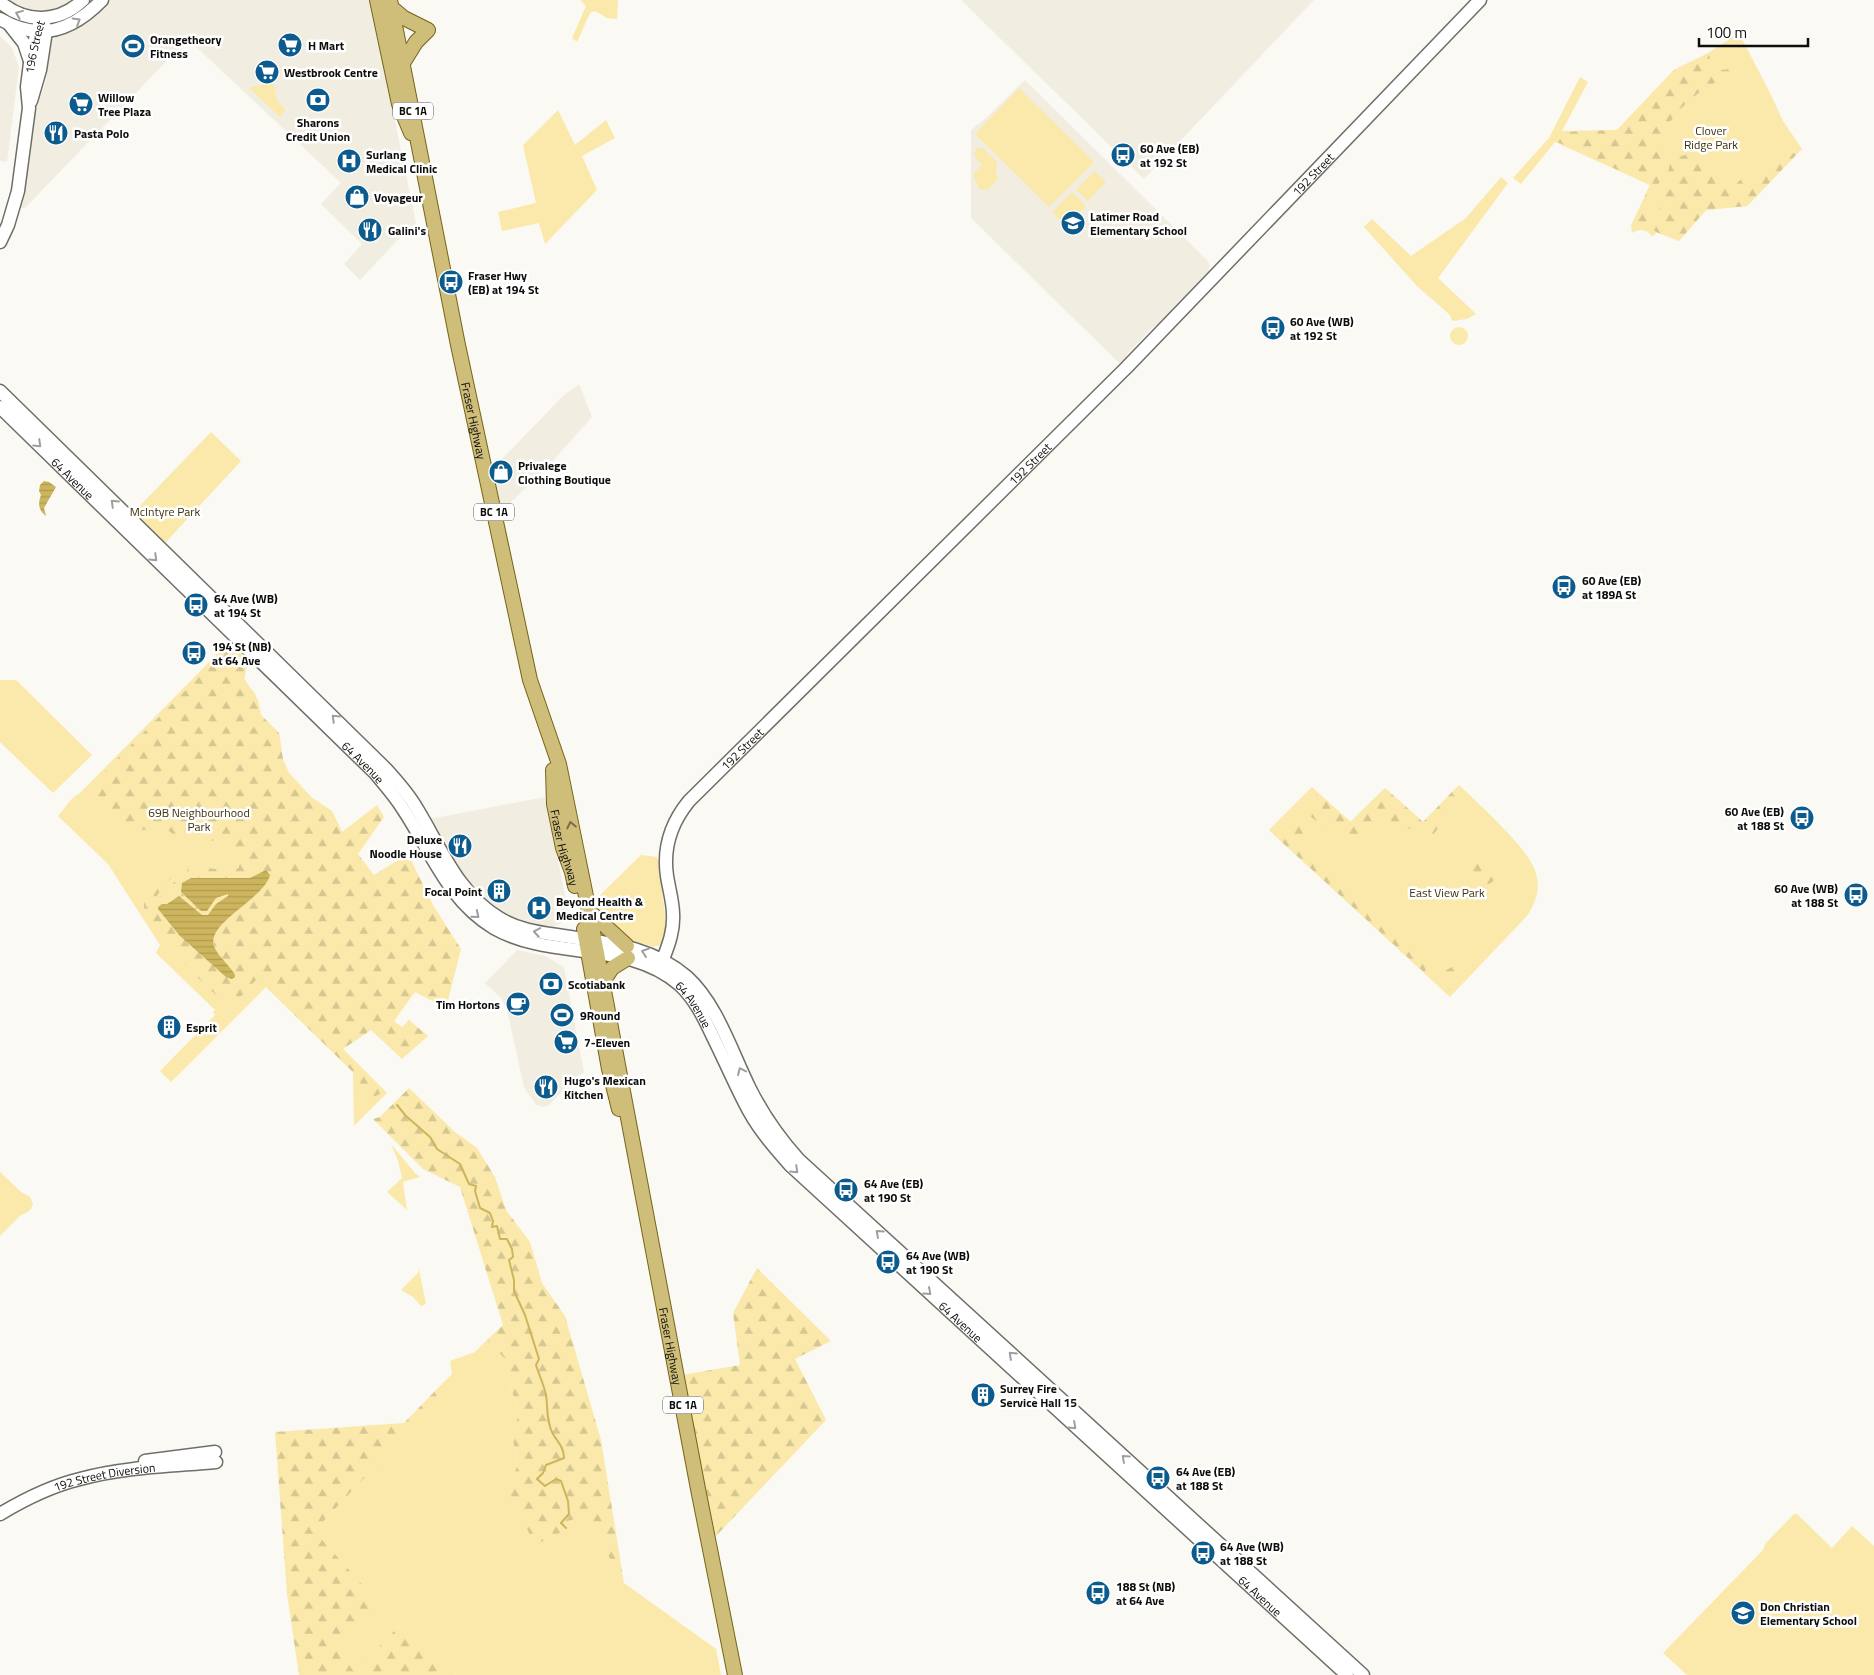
<svg xmlns="http://www.w3.org/2000/svg" width="1874" height="1675" font-family="'Titillium Web',sans-serif">
	<defs>
		<pattern id="forest-firs" width="22" height="20" patternUnits="userSpaceOnUse" patternTransform="scale(1.25)"><rect width="22" height="20" fill="#fbe9ab"/><path d="M5 1l3.5 6h-7zM16 11l3.5 6h-7z" fill="#d6c792"/></pattern>
		<pattern id="water-rules" width="6" height="5" patternUnits="userSpaceOnUse" patternTransform="scale(1.25)"><rect width="6" height="5" fill="#cdb55d"/><path d="M0 2.5h6" fill="none" stroke="#af9a50"/></pattern>
	</defs>
	<rect width="100%" height="100%" fill="#faf9f3"/>
	<g fill="#f1eee1">
		<path d="M6 0H74L56 10 39 12 24 10Z"/>
		<path d="M108 0H370L417 228 407 230 360 280 344 264 362 244 321 204 341 183 188 39 25 208H20L34 117 46 80 52 41 57 36 75 29 87 21Z"/>
		<path d="M961 0H1314L1144 179Z"/>
		<path d="M0 36 12 48 19 67 7 162 0 161Z"/>
		<path d="M1025 80 1207 260 1210 265 1208 273 1163 322 1153 327 1128 353 1126 359 1120 364 971 218V130L985 119Z"/>
		<path d="M579 384 592 417 552 462 498 515 488 466 499 462 563 396Z"/>
		<path d="M545 797 568 909 562 923 551 928H543L515 919 500 911 480 897 462 876 429 819Z"/>
		<path d="M517 950 545 956 564 967 584 1072 575 1078 549 1105 544 1107 536 1105 524 1087 507 1010 501 998 485 983Z"/>
	</g>
	<g fill="#fbe9ab">
		<path d="M580 0H618L617 19 607 18 595 11 590 13 577 42 572 38 586 6Z"/>
		<path d="M1739 33 1771 95 1783 121 1802 149 1747 206 1706 210 1679 241 1656 232 1655 235 1652 236C1646 229 1639 228 1632 233L1631 226 1650 185 1555 142 1521 184 1513 178 1549 138 1580 77 1588 82 1562 131 1617 130 1674 70 1705 55Z"/>
		<path d="M273 82 277 101 286 110 280 117 249 88Z"/>
		<path d="M1019 88 1094 162 1049 207 975 134Z"/>
		<path d="M558 110 575 145 606 120 615 138 582 156 597 190 545 244 539 223 502 231 498 212 536 203 523 145Z"/>
		<path d="M982 147 997 162 996 173 998 179 987 190 979 189 973 174 982 165 974 155 976 149Z"/>
		<path d="M1094 171 1106 182 1088 201 1076 190Z"/>
		<path d="M1501 177 1508 183 1438 278 1476 314 1467 319 1452 321 1450 315 1417 286 1364 227 1372 219 1411 256 1466 218Z"/>
		<path d="M1072 192 1086 206 1066 226 1052 212Z"/>
		<circle cx="1459" cy="336" r="9"/>
		<path d="M211 432 241 461 165 543 133 513Z"/>
		<path d="M230 643 236 644 252 659 246 665 244 678 258 700 261 715 279 733 283 760 289 773 312 798 332 811 342 832 237 944 387 1093 354 1126 353 1072 266 987 171 1082 160 1071 215 1015 213 1012 215 1010 156 953 160 945 108 864 58 816C67 806 68 800 80 793L225 646Z"/>
		<path d="M0 680H16L92 755 53 793 0 742Z"/>
		<path d="M1459 785C1475 800 1491 815 1506 831 1531 858 1551 880 1527 916L1450 997 1269 830 1312 787 1350 822 1385 788 1423 822Z"/>
		<path d="M641 855 657 857 659 863 667 934 661 945 653 947 629 939 597 913 593 902Z"/>
		<path d="M391 1144 415 1173 420 1177 403 1182 407 1210 387 1192 402 1178 398 1161Z"/>
		<path d="M0 1172 21 1192 30 1197 33 1204 31 1209 26 1213 21 1215 0 1236Z"/>
		<path d="M419 1269 426 1304 421 1306 413 1297 401 1290 418 1273Z"/>
		<path d="M487 1340 506 1360 511 1388 517 1407V1424L512 1435 518 1465 512 1477 566 1521 586 1517 624 1583 716 1649 721 1675H456L402 1623 354 1673 336 1645 314 1531 443 1394 439 1387 452 1374 450 1361 475 1352Z"/>
		<path d="M1794 1514H1797L1832 1548 1852 1526 1874 1546V1675H1687L1663 1653 1763 1550 1765 1544Z"/>
	</g>
	<g fill="url(#forest-firs)" fill-rule="evenodd">
		<path d="M1708 53 1715 71 1735 68 1738 70V75C1714 76 1670 111 1664 135 1662 145 1663 156 1662 166 1660 186 1653 206 1646 225L1641 224 1631 226 1650 185 1555 141 1562 132 1617 130 1674 70Z"/>
		<path d="M1794 153 1796 155 1747 206 1706 210 1679 241 1656 232 1651 227 1662 203 1670 163 1674 158 1689 154 1708 168 1718 180 1732 189 1740 180 1749 177 1782 157Z"/>
		<path d="M225 651H233L247 665 244 681 255 693 261 715 279 733 283 760 289 773 312 798 332 811 342 832 377 805 384 817 358 854 374 875 408 854 433 905 461 949 446 1008 415 992 394 1021 402 1027 409 1020 428 1036 402 1059 371 1030 343 1049 385 1091 370 1099 366 1097 358 1077 266 987 263 986 259 980 255 981C246 992 237 1005 221 999 204 985 144 926 144 906 144 891 159 881 169 873L171 878 155 898 157 904 160 903V897L178 878 182 880 186 877 188 868 199 866 214 869 239 868V865L246 860 243 856 234 855 220 842 207 840 184 826 181 828 180 835 177 838 167 829C144 832 123 830 106 812V808L110 807 107 795 100 800 97 799 95 795 102 774ZM266 870 269 873 215 932C209 949 223 959 233 971L226 977 180 936 159 911 162 904C170 904 174 897 181 897L202 915H208L213 906 228 896V894C213 897 214 907 201 911L183 895 184 881 194 878H250Z"/>
		<path d="M1385 788 1423 822 1455 789 1463 796 1433 835 1421 830 1376 824C1367 829 1364 840 1354 843L1338 832 1320 824 1310 816 1315 803 1317 792 1351 822Z"/>
		<path d="M1300 818H1305L1310 823 1312 833 1308 840 1294 837V839L1290 832 1292 825Z"/>
		<path d="M1276 832 1287 838 1304 852 1317 868 1341 882 1385 923 1403 934 1427 963 1425 973 1274 835Z"/>
		<path d="M1485 859 1490 860 1498 867C1498 884 1484 889 1470 885L1466 879C1467 868 1475 861 1485 859Z"/>
		<path d="M1455 965H1460L1466 968 1453 980 1450 990 1444 991 1440 987 1445 971Z"/>
		<path d="M409 1088 455 1132 477 1148 495 1177 506 1210 530 1242 542 1283 565 1316 601 1440 624 1583 586 1517 567 1521 568 1529 535 1545 509 1493 512 1477 518 1465 512 1435 517 1424V1407L511 1388 506 1360 487 1340 503 1325 460 1187 423 1169 373 1119 380 1117Z"/>
		<path d="M757 1268 831 1341 795 1359 826 1420 715 1537 682 1375 740 1365 733 1313Z"/>
		<path d="M439 1387 444 1394 314 1531 377 1601 336 1645 354 1672 402 1623 456 1675H299L287 1594 275 1432 404 1423Z"/>
	</g>
	<g fill="url(#water-rules)">
		<path d="M44 481 49 482 56 487 44 508 46 516C38 510 38 503 41 495L39 491 40 485Z"/>
		<path d="M266 870 270 875C264 899 206 923 214 946 218 957 229 964 235 975V977L232 979 226 977 180 936 158 909V907L162 904H167L179 896 202 915H208L216 904 228 896V894L216 898 207 911H201L181 892 182 883 191 878H250Z"/>
	</g>
	<g fill="none" stroke-linecap="round" stroke-linejoin="round">
		<path stroke="#cdb55d" stroke-width="2" d="M397 1105 406 1116 430 1137 437 1149 460 1164 469 1184 476 1186 475 1191 480 1208 490 1213 493 1221 492 1227 497 1226 500 1239H507L512 1249 513 1257 509 1260 514 1280V1291L525 1315 539 1359 536 1365C539 1375 544 1385 546 1395 548 1407 546 1422 553 1434 557 1441 564 1447 564 1458L546 1465 543 1473 537 1479 545 1486 556 1479 561 1481 568 1501 569 1514 561 1523 566 1528"/>
		<defs>
			<g id="secondary">
				<path d="M0 2C26 24 59 23 83 0"/>
				<path d="M0 19C39 42 72 31 102 0"/>
				<path d="M9 24 24 43 30 61"/>
				<path d="M31 101 40 70 46 31 44 25"/>
				<path id="s1" d="M0 242 8 225 18 191 29 108 27 87 30 63 37 31 41 19"/>
				<path d="M0 391 386 769C396 780 406 791 414 804 440 845 456 892 499 918 517 929 536 932 557 935 604 943 649 944 687 977 717 1004 732 1053 750 1089 763 1115 779 1138 799 1160L1363 1675"/>
				<path id="s2" d="M0 407 375 773C385 785 395 796 403 809 431 851 448 901 494 928 552 961 627 939 680 985 696 1000 705 1020 714 1039 726 1063 736 1087 749 1111 760 1131 775 1148 790 1165L1347 1675"/>
				<path id="s3" d="M663 959C669 944 674 930 673 914 673 902 669 889 667 876 663 849 671 823 689 801L1127 367 1480 0"/>
				<path d="M145 1461 215 1452"/>
				<path id="s4" d="M0 1514C25 1499 51 1486 80 1479 124 1467 171 1466 216 1462"/>
			</g>
			<g id="primary">
				<path d="M377 0 399 104 411 133"/>
				<path id="s5" d="M390 0 458 345 530 680 559 764 589 911 698 1489 735 1675"/>
				<path d="M391 7 404 18 428 30 416 42 403 63"/>
				<path id="s6" d="M553 770 554 804 563 848 572 872 575 886"/>
				<path d="M589 911 627 946"/>
				<path d="M584 929 609 1069 619 1109"/>
				<path d="M603 982 612 968 628 958"/>
			</g>
		</defs>
		<use href="#secondary" stroke="#6f6e69" stroke-width="15"/>
		<use href="#primary" stroke="#766418" stroke-width="16"/>
		<use href="#secondary" stroke="#fff" stroke-width="12"/>
		<use href="#primary" stroke="#cfbe79" stroke-width="14"/>
	</g>
	<defs><path id="oneway-chevron" d="M-2-3.5L2.5 0L-2 3.5" fill="none" stroke-width="1.6" stroke-linecap="round" stroke-linejoin="round" transform="scale(1.25)"/></defs>
	<g stroke="#9e9e9d">
		<use href="#oneway-chevron" transform="translate(19 14) rotate(-158)"/>
		<use href="#oneway-chevron" transform="translate(77 21) rotate(-31)"/>
		<use href="#oneway-chevron" transform="translate(38 444) rotate(44)"/>
		<use href="#oneway-chevron" transform="translate(114 503) rotate(-136)"/>
		<use href="#oneway-chevron" transform="translate(154 558) rotate(44)"/>
		<use href="#oneway-chevron" transform="translate(335 718) rotate(-136)"/>
		<use href="#oneway-chevron" transform="translate(476 915) rotate(39)"/>
		<use href="#oneway-chevron" transform="translate(537 932) rotate(-170)"/>
		<use href="#oneway-chevron" transform="translate(645 952) rotate(-161)"/>
		<use href="#oneway-chevron" transform="translate(741 1071) rotate(-115)"/>
		<use href="#oneway-chevron" transform="translate(795 1170) rotate(44)"/>
		<use href="#oneway-chevron" transform="translate(879 1233) rotate(-138)"/>
		<use href="#oneway-chevron" transform="translate(928 1292) rotate(42)"/>
		<use href="#oneway-chevron" transform="translate(1012 1355) rotate(-137)"/>
		<use href="#oneway-chevron" transform="translate(1073 1426) rotate(43)"/>
		<use href="#oneway-chevron" transform="translate(1125 1458) rotate(-138)"/>
	</g>
	<use stroke="#786e48" href="#oneway-chevron" transform="translate(571 825) rotate(-102)"/>
	<defs>
		<symbol id="supermarket-disc" viewBox="-11 -11 22 22"><circle r="9.5" fill="#0b5b8e" stroke="#fff"/><path d="M-6-5.5h2.5l.6 2H6L4.5 2H-2.5L-4.4-4H-6ZM-1.5 3.2a1.3 1.3 0 1 0 .1 0ZM3 3.2a1.3 1.3 0 1 0 .1 0Z" fill="#fff"/></symbol>
		<symbol id="stadium-disc" viewBox="-11 -11 22 22"><circle r="9.5" fill="#0b5b8e" stroke="#fff"/><path d="M0-5a6.5 5 0 1 0 0 10a6.5 5 0 1 0 0-10ZM-3.5-1.8h7v3.6h-7Z" fill="#fff"/></symbol>
		<symbol id="bank-disc" viewBox="-11 -11 22 22"><circle r="9.5" fill="#0b5b8e" stroke="#fff"/><path d="M-6-4H6V4H-6ZM0-2.3a2.3 2.3 0 1 0 0 4.6a2.3 2.3 0 1 0 0-4.6Z" fill="#fff"/></symbol>
		<symbol id="restaurant-disc" viewBox="-11 -11 22 22"><circle r="9.5" fill="#0b5b8e" stroke="#fff"/><path d="M-5-6h1v4h1v-4h1v4h1v-4h1v5L-1.5 .5V6h-2V.5L-5-1ZM5-6V6H3V1.5H1.5Q1.5-4 5-6Z" fill="#fff"/></symbol>
		<symbol id="bus-disc" viewBox="-11 -11 22 22"><circle r="9.5" fill="#0b5b8e" stroke="#fff"/><path d="M-5-6H5V4H4V6H2V4H-2V6H-4V4H-5ZM-3.5-4V0h7V-4ZM-3.5 1.2v1.5H-2V1.2ZM2 1.2v1.5H3.5V1.2Z" fill="#fff"/></symbol>
		<symbol id="hospital-disc" viewBox="-11 -11 22 22"><circle r="9.5" fill="#0b5b8e" stroke="#fff"/><path d="M-5-5h3v3.5h4V-5h3V5h-3V1.5h-4V5h-3Z" fill="#fff"/></symbol>
		<symbol id="shop-disc" viewBox="-11 -11 22 22"><circle r="9.5" fill="#0b5b8e" stroke="#fff"/><path d="M-5-2.5h2.3a2.7 3.5 0 0 1 5.4 0H5L5.5 6h-11ZM-1.5-2.5h3a1.5 2.3 0 0 0-3 0Z" fill="#fff"/></symbol>
		<symbol id="school-disc" viewBox="-11 -11 22 22"><circle r="9.5" fill="#0b5b8e" stroke="#fff"/><path d="M0-5L7-2L0 1L-7-2ZM-4 1L0 2.5L4 1V4Q0 6-4 4Z" fill="#fff"/></symbol>
		<symbol id="building-disc" viewBox="-11 -11 22 22"><circle r="9.5" fill="#0b5b8e" stroke="#fff"/><path d="M-4-6H4V6H1V3H-1V6H-4ZM-2.5-4.3h1.7v1.8h-1.7ZM.8-4.3h1.7v1.8H.8ZM-2.5-1h1.7V.8h-1.7ZM.8-1h1.7V.8H.8Z" fill="#fff"/></symbol>
		<symbol id="cafe-disc" viewBox="-11 -11 22 22"><circle r="9.5" fill="#0b5b8e" stroke="#fff"/><path d="M-5.5-4.5H6V0H3Q3 3.5 0 3.5H-2.5Q-5.5 3.5-5.5 0ZM3-3.2v2h1.7v-2ZM-6 4.5H4V6H-6Z" fill="#fff"/></symbol>
	</defs>
	<g fill-rule="evenodd">
		<use href="#supermarket-disc" x="276" y="31" width="28" height="28"/>
		<use href="#stadium-disc" x="119" y="32" width="28" height="28"/>
		<use href="#supermarket-disc" x="253" y="58" width="28" height="28"/>
		<use href="#bank-disc" x="304" y="86" width="28" height="28"/>
		<use href="#supermarket-disc" x="67" y="90" width="28" height="28"/>
		<use href="#restaurant-disc" x="42" y="119" width="28" height="28"/>
		<use href="#bus-disc" x="1109" y="141" width="28" height="28"/>
		<use href="#hospital-disc" x="335" y="147" width="28" height="28"/>
		<use href="#shop-disc" x="343" y="183" width="28" height="28"/>
		<use href="#school-disc" x="1059" y="209" width="28" height="28"/>
		<use href="#restaurant-disc" x="356" y="216" width="28" height="28"/>
		<use href="#bus-disc" x="437" y="268" width="28" height="28"/>
		<use href="#bus-disc" x="1259" y="314" width="28" height="28"/>
		<use href="#shop-disc" x="487" y="458" width="28" height="28"/>
		<use href="#bus-disc" x="1550" y="573" width="28" height="28"/>
		<use href="#bus-disc" x="182" y="591" width="28" height="28"/>
		<use href="#bus-disc" x="180" y="639" width="28" height="28"/>
		<use href="#bus-disc" x="1788" y="804" width="28" height="28"/>
		<use href="#restaurant-disc" x="446" y="832" width="28" height="28"/>
		<use href="#building-disc" x="485" y="877" width="28" height="28"/>
		<use href="#bus-disc" x="1842" y="881" width="28" height="28"/>
		<use href="#hospital-disc" x="525" y="894" width="28" height="28"/>
		<use href="#bank-disc" x="537" y="970" width="28" height="28"/>
		<use href="#cafe-disc" x="504" y="990" width="28" height="28"/>
		<use href="#stadium-disc" x="548" y="1001" width="28" height="28"/>
		<use href="#building-disc" x="155" y="1013" width="28" height="28"/>
		<use href="#supermarket-disc" x="552" y="1028" width="28" height="28"/>
		<use href="#restaurant-disc" x="532" y="1073" width="28" height="28"/>
		<use href="#bus-disc" x="832" y="1176" width="28" height="28"/>
		<use href="#bus-disc" x="874" y="1248" width="28" height="28"/>
		<use href="#building-disc" x="969" y="1381" width="28" height="28"/>
		<use href="#bus-disc" x="1144" y="1464" width="28" height="28"/>
		<use href="#bus-disc" x="1189" y="1539" width="28" height="28"/>
		<use href="#bus-disc" x="1084" y="1579" width="28" height="28"/>
		<use href="#school-disc" x="1729" y="1599" width="28" height="28"/>
	</g>
	<g text-anchor="middle" dominant-baseline="central" stroke-width="5" stroke-linejoin="round" paint-order="stroke">
		<g fill="#fff" stroke="#565654" stroke-width="1">
			<rect x="393" y="102.5" width="40" height="17" rx="4"/>
			<rect x="474" y="503.5" width="40" height="17" rx="4"/>
			<rect x="663" y="1396.5" width="40" height="17" rx="4"/>
		</g>
		<g font-size="11" font-weight="bold" fill="#0d0d0b">
			<text x="413" y="111">BC 1A</text>
			<text x="494" y="512">BC 1A</text>
			<text x="683" y="1405">BC 1A</text>
		</g>
		<g font-size="12" font-weight="bold" fill="#0d0d0b" stroke="#fff" text-anchor="start">
			<text x="150" y="39">Orangetheory<tspan x="150" dy="14">Fitness</tspan></text>
			<text x="308" y="45">H Mart</text>
			<text x="284" y="72">Westbrook Centre</text>
			<text x="98" y="97">Willow<tspan x="98" dy="14">Tree Plaza</tspan></text>
			<text x="318" y="122" text-anchor="middle">Sharons<tspan x="318" dy="14">Credit Union</tspan></text>
			<text x="74" y="133">Pasta Polo</text>
			<text x="1140" y="148">60 Ave (EB)<tspan x="1140" dy="14">at 192 St</tspan></text>
			<text x="366" y="154">Surlang<tspan x="366" dy="14">Medical Clinic</tspan></text>
			<text x="374" y="197">Voyageur</text>
			<text x="1090" y="216">Latimer Road<tspan x="1090" dy="14">Elementary School</tspan></text>
			<text x="388" y="230">Galini's</text>
			<text x="468" y="275">Fraser Hwy<tspan x="468" dy="14">(EB) at 194 St</tspan></text>
			<text x="1290" y="321">60 Ave (WB)<tspan x="1290" dy="14">at 192 St</tspan></text>
			<text x="518" y="465">Privalege<tspan x="518" dy="14">Clothing Boutique</tspan></text>
			<text x="1582" y="580">60 Ave (EB)<tspan x="1582" dy="14">at 189A St</tspan></text>
			<text x="214" y="598">64 Ave (WB)<tspan x="214" dy="14">at 194 St</tspan></text>
			<text x="212" y="646">194 St (NB)<tspan x="212" dy="14">at 64 Ave</tspan></text>
			<text x="1784" y="811" text-anchor="end">60 Ave (EB)<tspan x="1784" dy="14">at 188 St</tspan></text>
			<text x="442" y="839" text-anchor="end">Deluxe<tspan x="442" dy="14">Noodle House</tspan></text>
			<text x="1838" y="888" text-anchor="end">60 Ave (WB)<tspan x="1838" dy="14">at 188 St</tspan></text>
			<text x="482" y="891" text-anchor="end">Focal Point</text>
			<text x="556" y="901">Beyond Health &amp;<tspan x="556" dy="14">Medical Centre</tspan></text>
			<text x="568" y="984">Scotiabank</text>
			<text x="500" y="1004" text-anchor="end">Tim Hortons</text>
			<text x="580" y="1015">9Round</text>
			<text x="186" y="1027">Esprit</text>
			<text x="584" y="1042">7-Eleven</text>
			<text x="564" y="1080">Hugo's Mexican<tspan x="564" dy="14">Kitchen</tspan></text>
			<text x="864" y="1183">64 Ave (EB)<tspan x="864" dy="14">at 190 St</tspan></text>
			<text x="906" y="1255">64 Ave (WB)<tspan x="906" dy="14">at 190 St</tspan></text>
			<text x="1000" y="1388">Surrey Fire<tspan x="1000" dy="14">Service Hall 15</tspan></text>
			<text x="1176" y="1471">64 Ave (EB)<tspan x="1176" dy="14">at 188 St</tspan></text>
			<text x="1220" y="1546">64 Ave (WB)<tspan x="1220" dy="14">at 188 St</tspan></text>
			<text x="1116" y="1586">188 St (NB)<tspan x="1116" dy="14">at 64 Ave</tspan></text>
			<text x="1760" y="1606">Don Christian<tspan x="1760" dy="14">Elementary School</tspan></text>
		</g>
		<g font-size="12" fill="#0d0d0b" stroke="#fff">
			<text stroke="none"><textPath href="#s1" startOffset="200">196 Street</textPath></text>
			<text stroke="none"><textPath href="#s3" startOffset="1050">192 Street</textPath></text>
			<text stroke="none"><textPath href="#s5" startOffset="429">Fraser Highway</textPath></text>
			<text stroke="none"><textPath href="#s3" startOffset="645">192 Street</textPath></text>
			<text stroke="none"><textPath href="#s2" startOffset="102">64 Avenue</textPath></text>
			<text stroke="none"><textPath href="#s3" startOffset="240">192 Street</textPath></text>
			<text stroke="none"><textPath href="#s2" startOffset="508">64 Avenue</textPath></text>
			<text stroke="none"><textPath href="#s6" startOffset="79">Fraser Highway</textPath></text>
			<text stroke="none"><textPath href="#s2" startOffset="942">64 Avenue</textPath></text>
			<text stroke="none"><textPath href="#s2" startOffset="1362">64 Avenue</textPath></text>
			<text stroke="none"><textPath href="#s5" startOffset="1376">Fraser Highway</textPath></text>
			<text stroke="none"><textPath href="#s4" startOffset="112">192 Street Diversion</textPath></text>
			<text stroke="none"><textPath href="#s2" startOffset="1768">64 Avenue</textPath></text>
		</g>
		<g font-size="12" fill="#3d330b" stroke="#fff">
			<text x="1711" y="130">Clover<tspan x="1711" dy="14">Ridge Park</tspan></text>
			<text x="165" y="511">McIntyre Park</text>
			<text x="199" y="812">69B Neighbourhood<tspan x="199" dy="14">Park</tspan></text>
			<text x="1447" y="892">East View Park</text>
		</g>
	</g>
	<path d="M1699 38v8h109v-8" fill="none" stroke="#0d0d0b" stroke-width="2.5"/>
	<text x="1706" y="38" font-size="15" fill="#0d0d0b" stroke="#ffffff" stroke-width="4" paint-order="stroke">100 m</text>
</svg>
